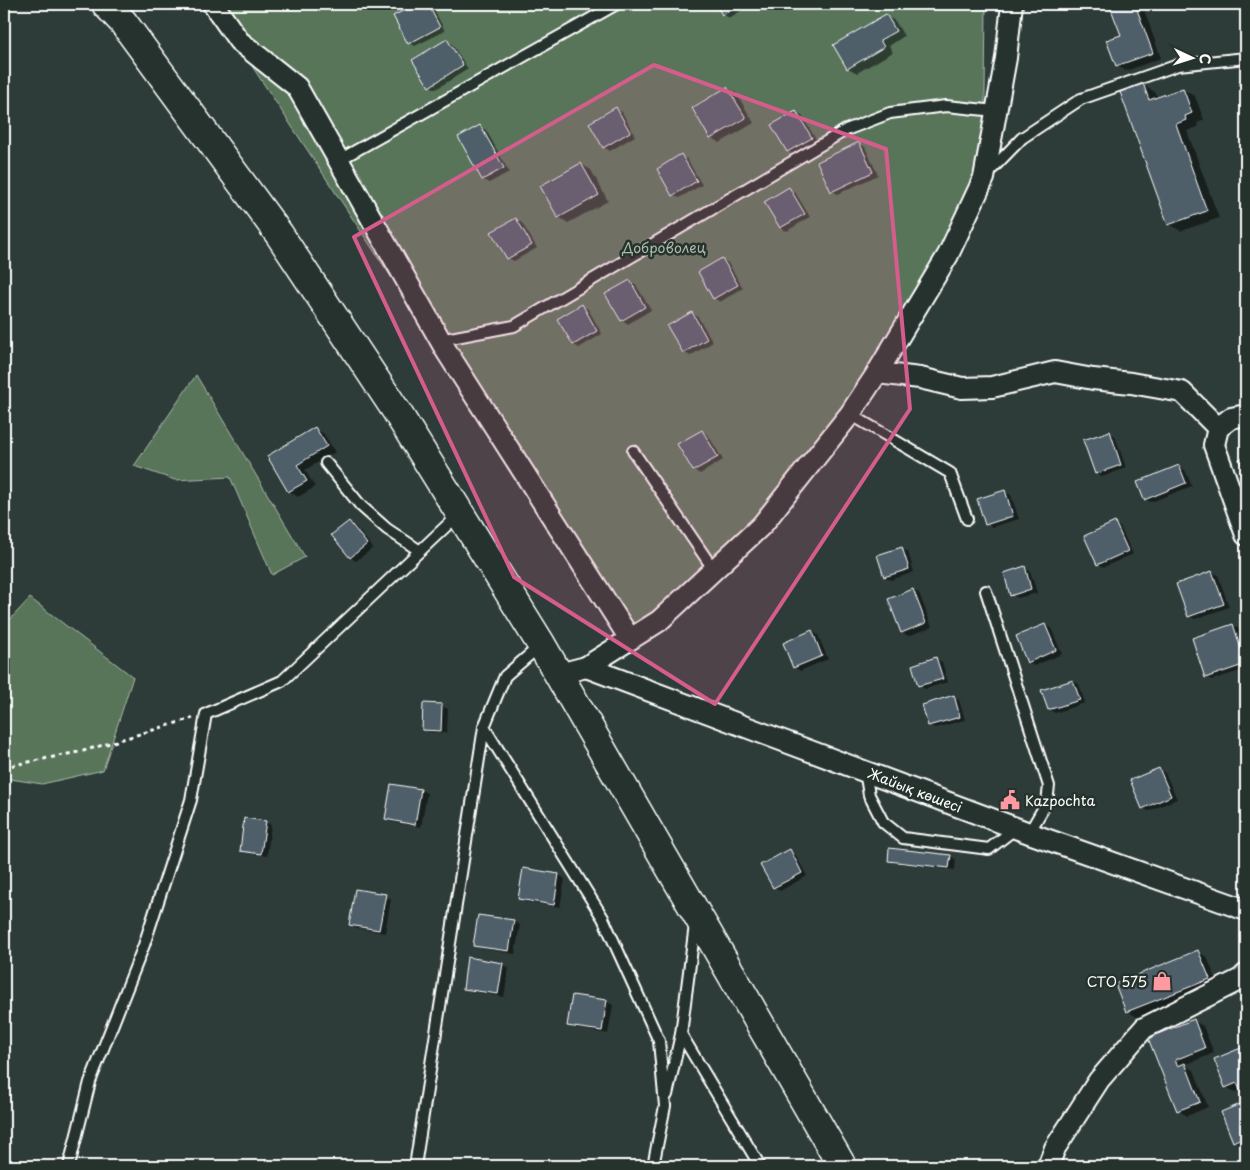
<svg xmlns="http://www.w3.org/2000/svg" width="1250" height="1170" font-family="'Playpen Sans',sans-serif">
	<rect width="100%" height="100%" fill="#2e3c39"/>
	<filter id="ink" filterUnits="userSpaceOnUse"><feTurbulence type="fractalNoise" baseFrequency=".02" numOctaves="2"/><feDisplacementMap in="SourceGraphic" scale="10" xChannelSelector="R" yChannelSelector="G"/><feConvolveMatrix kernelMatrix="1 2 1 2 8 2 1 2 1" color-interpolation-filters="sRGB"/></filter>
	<g filter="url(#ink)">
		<path fill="#384648" d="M1246 1156V1166H1216Z"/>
		<g fill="#58745a" stroke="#acbaac">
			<path d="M211 4H986L984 178 850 414 714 570 630 639Z"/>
			<path d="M196 375 305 557 272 575 230 477 175 480 134 466Z"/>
			<path d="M30 598 133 677 103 770 42 784 4 778V626Z"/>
		</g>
		<g fill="#0007">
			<path d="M419 4H431L445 31 415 46 409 43 395 16Z"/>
			<path d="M717 4H752L729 18 723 14Z"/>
			<path d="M1111 4H1142L1161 58 1126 71 1117 66 1122 35Z"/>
			<path d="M886 16 895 21 904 36 889 46 893 52 857 73 848 68Z"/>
			<path d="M447 41 452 44 468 69 436 89 430 86Z"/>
			<path d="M1143 85 1155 92 1158 98 1183 89 1195 96 1204 120 1197 123 1198 127 1187 131 1219 218 1181 231 1169 224Z"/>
			<path d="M727 88 736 93 754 123 720 143 711 138Z"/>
			<path d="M616 109 622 112 635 136 610 151 604 147Z"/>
			<path d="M796 112 802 116 817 141 794 155 788 151Z"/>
			<path d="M480 127 486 130 509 172 489 183 483 179Z"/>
			<path d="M859 143 865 147 878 175 838 194 832 191Z"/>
			<path d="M681 156 687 159 702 185 679 198 673 195Z"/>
			<path d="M581 164 591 170 608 201 568 223 559 217Z"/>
			<path d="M789 189 795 192 810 217 787 231 781 228Z"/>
			<path d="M516 219 522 223 537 248 514 261 508 258Z"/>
			<path d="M722 259 728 263 743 288 720 302 714 298Z"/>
			<path d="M630 281 636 285 651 310 628 324 622 320Z"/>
			<path d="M582 306 588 309 602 334 579 348 573 344Z"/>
			<path d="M692 313 698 317 713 342 690 356 684 352Z"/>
			<path d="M315 428 324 434 335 452 305 470 315 487 298 497 289 491 268 457Z"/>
			<path d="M702 431 708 435 723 460 700 474 694 470Z"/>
			<path d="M1109 432 1115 436 1126 468 1102 477 1096 473Z"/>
			<path d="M1179 466 1185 470 1192 486 1151 502 1145 499Z"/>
			<path d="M1005 492 1011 495 1019 519 992 527 987 524Z"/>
			<path d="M349 522 355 526 373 548 356 561 351 558Z"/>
			<path d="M1115 523 1120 527 1133 554 1104 567 1098 564Z"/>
			<path d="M902 548 908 552 914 572 891 580 885 577Z"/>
			<path d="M1024 568 1030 571 1037 593 1018 598 1012 595Z"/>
			<path d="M1212 572 1218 575 1229 607 1195 619 1189 616Z"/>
			<path d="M913 590 919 593 932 627 908 636 902 632Z"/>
			<path d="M1045 625 1051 628 1062 654 1034 666 1028 662Z"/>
			<path d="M1233 625 1239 629 1246 652V669L1212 680 1206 677Z"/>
			<path d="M812 632 818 635 828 659 800 671 794 667Z"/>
			<path d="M936 659 942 662 948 682 925 689 919 686 914 666Z"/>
			<path d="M1073 681 1079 684 1085 703 1055 713 1049 709Z"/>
			<path d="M953 697 959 700 965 720 935 728 929 725Z"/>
			<path d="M442 706 448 709 447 733 429 732 423 729Z"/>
			<path d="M1159 769 1165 773 1177 799 1149 811 1143 808Z"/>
			<path d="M392 785 421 790 427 793 421 827 392 822 386 819Z"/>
			<path d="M265 822 271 825 267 856 247 853 241 850Z"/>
			<path d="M790 851 795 854 807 876 780 891 774 887Z"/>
			<path d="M951 856 956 860 955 870 895 863 889 860Z"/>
			<path d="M559 875 565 879 560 907 526 902 520 899Z"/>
			<path d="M385 896 391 899 385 933 356 928 350 924Z"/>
			<path d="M514 922 520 925 515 954 481 948 475 945Z"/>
			<path d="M1198 952 1207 957 1218 984 1137 1017 1127 1011Z"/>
			<path d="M468 959 503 965 509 968 504 997 470 991 464 988Z"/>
			<path d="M573 996 607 1002 613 1005 608 1034 574 1028 568 1025Z"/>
			<path d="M1194 1021 1203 1026 1214 1053 1185 1065 1194 1070 1208 1107 1187 1116 1178 1110 1149 1038Z"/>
			<path d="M1246 1047V1102L1242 1090 1235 1092 1226 1087 1215 1060Z"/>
			<path d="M1246 1103V1145L1243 1146 1234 1141 1223 1113Z"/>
		</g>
		<g fill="#4f5f6b" stroke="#fff">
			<path d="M416 4H428L440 27 408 44 393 16Z"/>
			<path d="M716 4H741L722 15Z"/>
			<path d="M1109 4H1135L1153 53 1116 66 1106 40 1121 35Z"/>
			<path d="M886 14 896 31 880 40 884 47 847 69 833 45Z"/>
			<path d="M447 39 463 65 429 87 412 60Z"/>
			<path d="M1143 83 1149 100 1183 88 1192 113 1185 116 1186 120 1176 124 1207 211 1168 225 1120 92Z"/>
			<path d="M727 87 746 118 710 139 692 108Z"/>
			<path d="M616 107 630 132 603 148 589 123Z"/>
			<path d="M796 111 812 138 787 152 771 125Z"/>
			<path d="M480 125 504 168 482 180 458 137Z"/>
			<path d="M859 142 873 172 831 192 817 162Z"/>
			<path d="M681 154 697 181 672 196 657 169Z"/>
			<path d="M581 163 599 195 558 218 540 186Z"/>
			<path d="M789 187 805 214 780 228 764 202Z"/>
			<path d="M516 218 532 245 507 259 491 232Z"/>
			<path d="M722 258 738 285 713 299 698 272Z"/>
			<path d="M630 280 645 307 621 321 605 294Z"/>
			<path d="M582 304 597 331 573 345 557 319Z"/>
			<path d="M692 312 707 339 683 353 667 326Z"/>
			<path d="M315 427 327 446 297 465 307 481 288 492 267 456Z"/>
			<path d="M702 430 718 457 693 471 677 444Z"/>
			<path d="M1110 431 1121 465 1095 474 1083 440Z"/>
			<path d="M1246 457V478L1239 459Z"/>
			<path d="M1179 465 1186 483 1144 500 1137 482Z"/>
			<path d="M1005 490 1013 516 985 525 977 499Z"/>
			<path d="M349 521 367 544 350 558 331 535Z"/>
			<path d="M1115 522 1128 551 1097 565 1084 536Z"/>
			<path d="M902 547 909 569 884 577 877 555Z"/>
			<path d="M1025 566 1031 589 1010 596 1004 573Z"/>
			<path d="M1212 571 1224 604 1188 617 1176 584Z"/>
			<path d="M913 589 926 623 901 633 888 599Z"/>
			<path d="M1045 624 1056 650 1027 663 1016 636Z"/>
			<path d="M1233 624 1246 664 1205 678 1192 638Z"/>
			<path d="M812 630 822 656 793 668 783 643Z"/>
			<path d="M936 657 943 679 918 686 912 665Z"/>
			<path d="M1073 680 1080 700 1048 710 1041 690Z"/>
			<path d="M954 695 960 717 928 726 922 705Z"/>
			<path d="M423 703 442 704 441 731 422 730Z"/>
			<path d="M1159 768 1171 796 1142 809 1130 780Z"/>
			<path d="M391 784 421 789 415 825 385 819Z"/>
			<path d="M244 818 266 821 261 854 240 851Z"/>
			<path d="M889 848 951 855 949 868 888 861Z"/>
			<path d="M790 849 802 873 773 888 760 865Z"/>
			<path d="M523 868 559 874 554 905 518 899Z"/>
			<path d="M355 889 386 894 379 930 349 925Z"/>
			<path d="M478 915 514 920 509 951 473 946Z"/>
			<path d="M1198 950 1210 979 1126 1012 1115 984Z"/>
			<path d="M467 957 503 963 498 994 463 989Z"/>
			<path d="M572 995 607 1000 602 1031 567 1026Z"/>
			<path d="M1194 1019 1205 1048 1175 1060 1178 1066 1185 1063 1200 1102 1177 1111 1148 1038Z"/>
			<path d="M1246 1046V1136L1233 1142 1221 1112 1245 1102 1237 1083 1225 1088 1214 1059Z"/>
		</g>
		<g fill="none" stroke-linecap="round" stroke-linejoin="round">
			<defs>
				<g id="service">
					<path d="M339 160 617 4"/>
					<path d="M988 173 1022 138 1081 99 1178 65 1246 58"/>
					<path d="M440 340 514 326 846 130 890 113 946 106 996 111"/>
					<path d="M850 414 950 473 967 519"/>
					<path d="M633 451 714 570"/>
					<path d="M326 463 361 506 387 529 420 551"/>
					<path d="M986 591 1049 786 1047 802 1029 833"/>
					<path d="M541 645 505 676 484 727 603 918 659 1041 665 1106 653 1166"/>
					<path d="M865 771 869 795 883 822 903 838 989 849 1016 828"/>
					<path d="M681 1034 760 1166"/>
					<path d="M667 1095 681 1034 695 925"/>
					<path d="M69 1166 90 1082 144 945 191 800 206 714 282 681 458 515"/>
					<path d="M415 1166 484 727"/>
				</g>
				<g id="minor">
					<path d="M213 4 239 41 297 87 447 352 630 639"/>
					<path d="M877 373 920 378 962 388 992 387 1055 372 1093 379 1131 383 1182 392 1218 428"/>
					<path d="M1246 415 1231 418 1218 428 1214 445 1246 535"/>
					<path d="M586 667 1029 833 1246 910"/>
					<path d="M559 674 586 667 659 621 762 525 850 414 877 373 948 255 984 178 1006 58 1012 4"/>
					<path d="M1048 1166 1055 1148 1099 1080 1144 1028 1241 979 1246 974"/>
				</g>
				<path id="secondary" d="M106 4 123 22 279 234 397 412 541 644 842 1166"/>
			</defs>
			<use href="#service" stroke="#fff" stroke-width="14"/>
			<use href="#minor" stroke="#fff" stroke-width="24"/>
			<use href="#secondary" stroke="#fff" stroke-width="31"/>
			<path stroke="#fff" stroke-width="3" stroke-dasharray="4 4" stroke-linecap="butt" d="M4 767 83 751 193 718"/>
			<use href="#service" stroke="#26332d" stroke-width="10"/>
			<use href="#minor" stroke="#26332d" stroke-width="20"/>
			<use href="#secondary" stroke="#26332d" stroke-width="28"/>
		</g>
	</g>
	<path fill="#d45d8c" fill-opacity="0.2" stroke="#d45d8c" stroke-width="4" stroke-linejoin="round" d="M654 65 886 149 910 409 715 704 514 577 354 237Z"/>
	<defs>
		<symbol id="civic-bare" viewBox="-9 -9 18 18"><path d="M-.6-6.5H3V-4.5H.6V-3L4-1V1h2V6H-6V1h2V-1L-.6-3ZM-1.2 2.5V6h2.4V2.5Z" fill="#ff9aa2" stroke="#26332d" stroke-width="2.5" paint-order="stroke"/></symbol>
		<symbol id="shop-bare" viewBox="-9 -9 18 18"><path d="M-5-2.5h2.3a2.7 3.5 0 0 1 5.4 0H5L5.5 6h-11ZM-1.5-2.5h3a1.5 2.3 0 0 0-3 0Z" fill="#ff9aa2" stroke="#26332d" stroke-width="2.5" paint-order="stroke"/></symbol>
	</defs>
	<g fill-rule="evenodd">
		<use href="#civic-bare" x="996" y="786" width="28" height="28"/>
		<use href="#shop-bare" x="1148" y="967" width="28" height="28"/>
	</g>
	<g text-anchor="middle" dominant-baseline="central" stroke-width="5" stroke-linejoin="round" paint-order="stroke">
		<g font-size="14" fill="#acbaac" stroke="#26332d">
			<text x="664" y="247">Доброволец</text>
		</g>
		<g font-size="14" fill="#fff" stroke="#26332d">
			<text transform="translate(915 790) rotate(21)">Жайық көшесі</text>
		</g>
		<g font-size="14" fill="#fff" stroke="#26332d" text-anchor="start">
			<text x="1025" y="800">Kazpochta</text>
			<text x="1147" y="981" text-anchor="end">СТО 575</text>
		</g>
	</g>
	<rect width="1250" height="1170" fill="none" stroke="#26332d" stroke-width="20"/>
	<rect x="10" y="10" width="1230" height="1150" fill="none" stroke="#fff" stroke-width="2" filter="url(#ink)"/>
	<g transform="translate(1192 58) rotate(94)" stroke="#26332d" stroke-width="4" paint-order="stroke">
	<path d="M0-4L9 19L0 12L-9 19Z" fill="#ffffff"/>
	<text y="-8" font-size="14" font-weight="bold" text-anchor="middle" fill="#ffffff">С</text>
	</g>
</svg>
